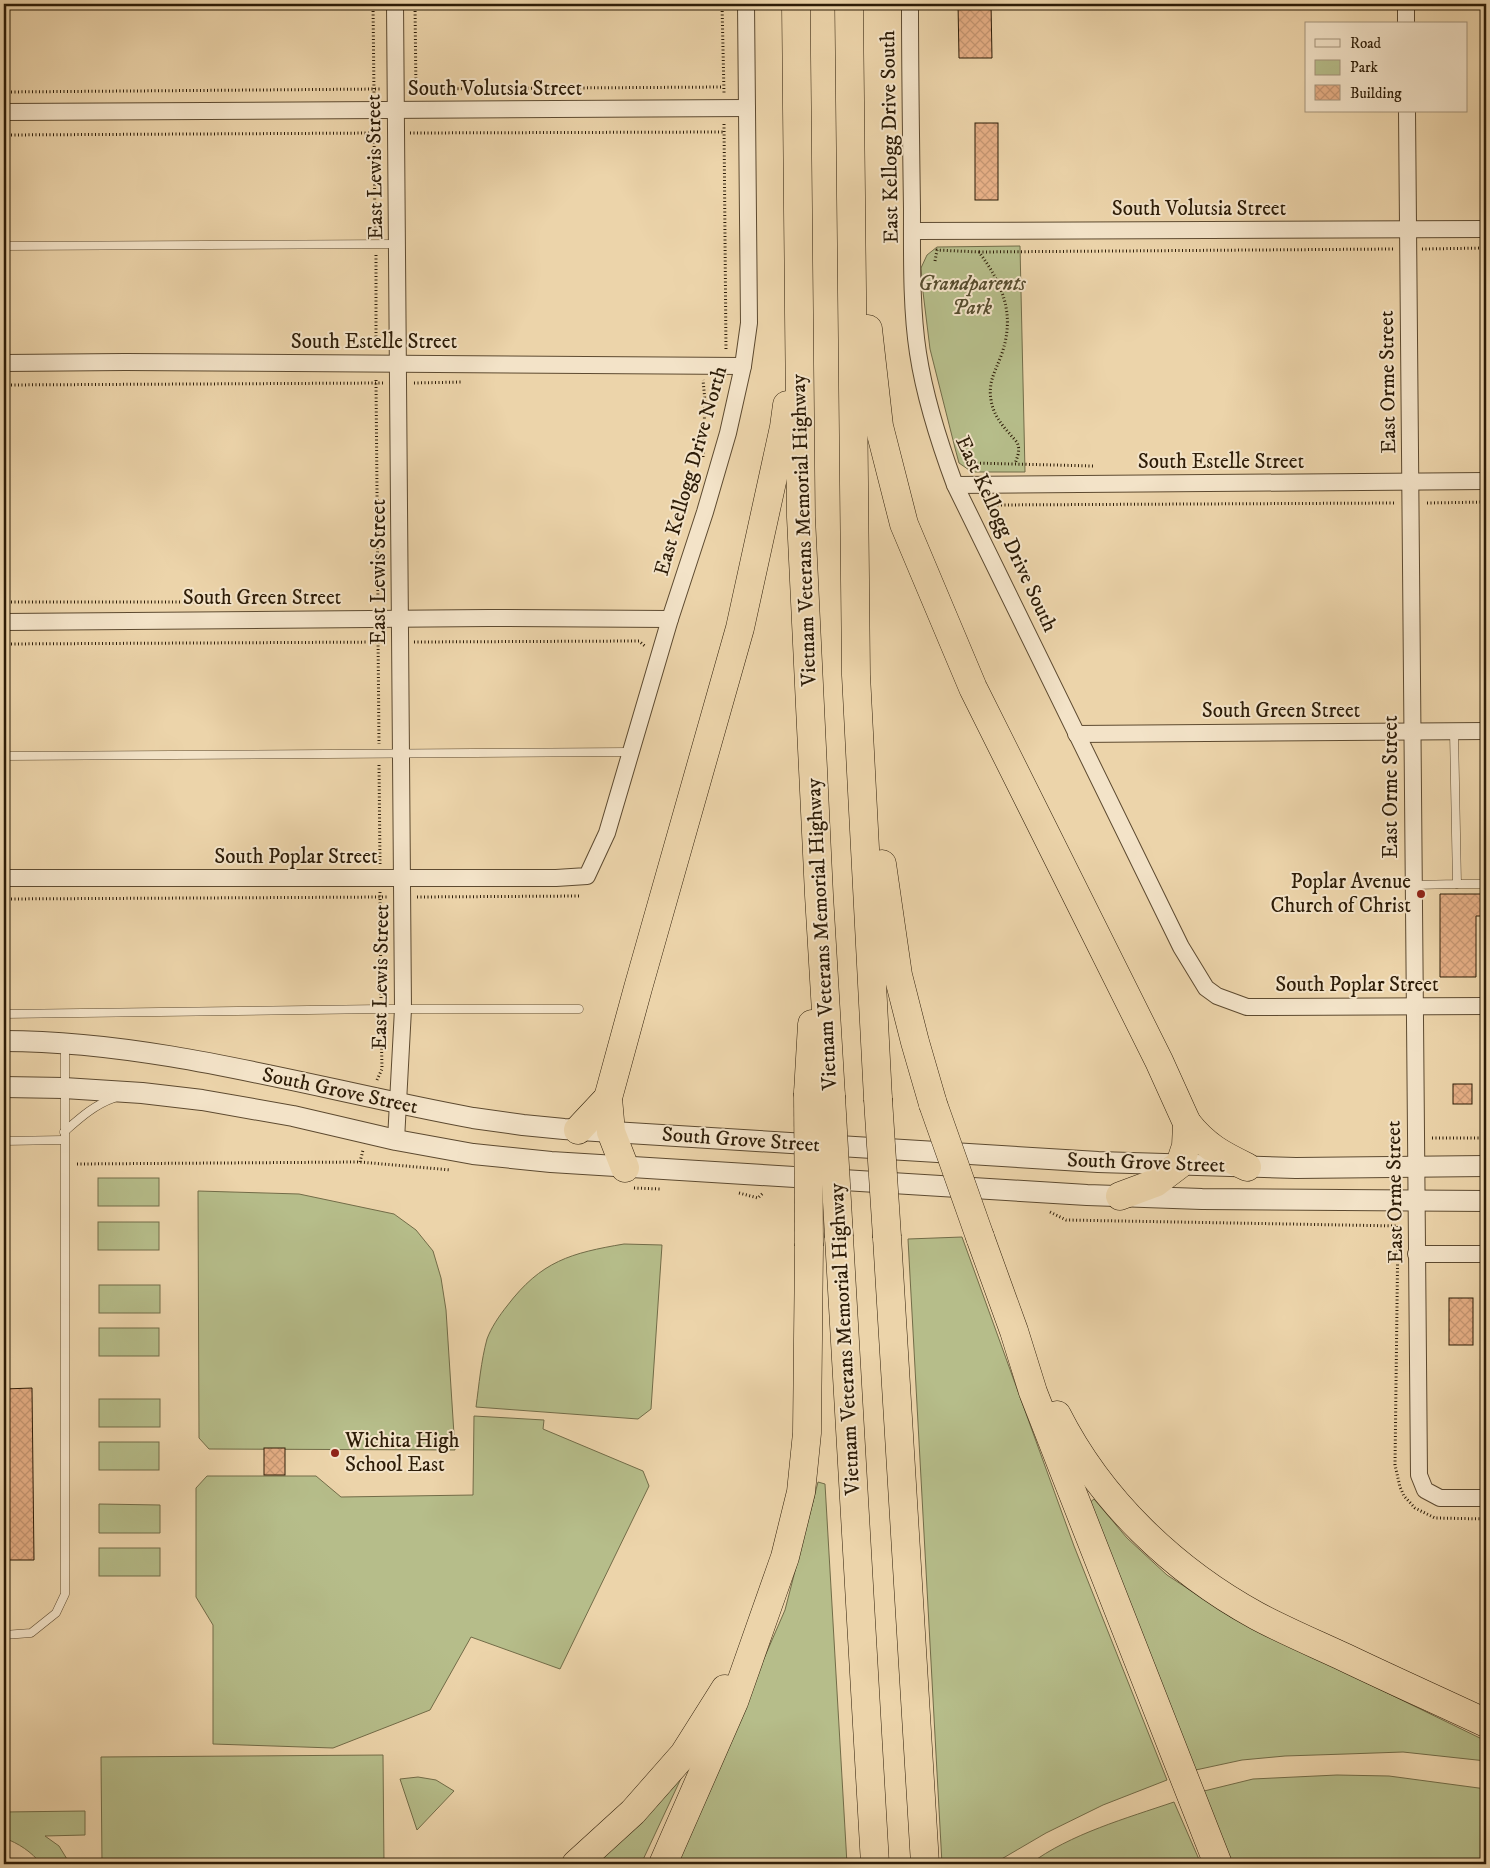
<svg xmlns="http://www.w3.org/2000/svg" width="1490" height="1868" font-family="'IM FELL DW Pica',serif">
	<defs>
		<pattern id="building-cross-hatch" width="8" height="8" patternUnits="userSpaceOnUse" patternTransform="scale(1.25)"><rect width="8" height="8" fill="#e7b087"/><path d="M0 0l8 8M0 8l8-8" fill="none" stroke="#c69773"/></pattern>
	</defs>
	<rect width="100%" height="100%" fill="#ecd4aa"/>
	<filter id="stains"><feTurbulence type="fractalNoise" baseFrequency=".004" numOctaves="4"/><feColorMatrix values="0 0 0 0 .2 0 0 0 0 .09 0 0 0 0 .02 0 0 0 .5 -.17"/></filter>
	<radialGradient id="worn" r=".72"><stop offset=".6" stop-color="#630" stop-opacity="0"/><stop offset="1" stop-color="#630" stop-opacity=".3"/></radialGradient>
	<g fill="#b6bd8a" stroke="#726c48">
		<path d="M1020 246 1025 472H972L959 463 955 448 930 349 923 292 921 268 927 255 937 247Z"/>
		<rect x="98" y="1178" width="61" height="28"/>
		<path d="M198 1191 299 1194 394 1214 416 1230 433 1251 441 1278 446 1310 455 1450 209 1449 199 1438Z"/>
		<rect x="98" y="1222" width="61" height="28"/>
		<path d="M962 1237 1074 1546 1167 1780 1103 1805 1046 1833 993 1864H942L908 1239Z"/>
		<path d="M624 1244 662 1245 651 1409 638 1419 476 1407C479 1385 481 1361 487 1339 491 1328 499 1316 507 1306 541 1261 571 1253 624 1244Z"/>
		<rect x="99" y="1285" width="61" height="28"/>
		<rect x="99" y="1328" width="60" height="28"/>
		<rect x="99" y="1399" width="61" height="28"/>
		<path d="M474 1416 544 1420 543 1429 643 1471 649 1486 560 1669 471 1637 430 1710 333 1748 213 1744V1625L196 1597V1488L207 1476H316L341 1497 473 1495Z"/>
		<rect x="99" y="1442" width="60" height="28"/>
		<path d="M818 1482 825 1484 847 1864H675L785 1610Z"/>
		<path d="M1094 1499 1127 1538 1167 1575 1231 1617 1486 1741V1761L1403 1752 1346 1754 1285 1756 1242 1760 1191 1771 1089 1503Z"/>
		<path d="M99 1504 160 1505V1533H99Z"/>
		<rect x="99" y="1548" width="61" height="28"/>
		<path d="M383 1755 384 1864H102L101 1757Z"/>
		<path d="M684 1772 641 1864H591Z"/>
		<path d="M1337 1775 1389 1776 1486 1789V1864H1230L1200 1792 1253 1779Z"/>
		<path d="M418 1777 436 1780 454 1791 417 1830 400 1779Z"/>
		<path d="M1174 1802 1201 1864H1030C1070 1834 1127 1818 1174 1802Z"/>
		<path d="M85 1811V1835L45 1836 59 1846 70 1864H41C32 1852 18 1843 4 1838V1812Z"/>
	</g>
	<g fill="url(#building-cross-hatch)" stroke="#2d1c07">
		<path d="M958 4H991L992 58H959Z"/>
		<rect x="975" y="123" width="23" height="77"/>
		<path d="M1440 894H1486V916H1476V977H1440Z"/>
		<rect x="1453" y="1084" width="19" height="20"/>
		<rect x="1449" y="1298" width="24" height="47"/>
		<path d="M32 1388 34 1560H4V1389Z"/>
		<rect x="264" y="1448" width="21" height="27"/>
	</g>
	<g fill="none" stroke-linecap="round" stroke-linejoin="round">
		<defs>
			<g id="service">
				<path d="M4 246 397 244"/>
				<path d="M4 756 631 752"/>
				<path d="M1457 884H1486"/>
				<path d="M1414 885 1457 884 1454 732"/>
				<path d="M4 1014 381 1009H579"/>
				<path d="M64 1132C80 1118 94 1105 114 1098"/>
				<path d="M4 1141 64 1140"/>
				<path d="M4 1635 31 1633 56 1613 65 1594V1044"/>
			</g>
			<g id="minor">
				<path d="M395 4 403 1009 396 1140"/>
				<path d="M910 4C910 72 911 141 912 209 912 255 911 308 918 353 925 399 939 442 955 485L1181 947 1206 988 1217 996 1247 1007 1486 1006"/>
				<path d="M1406 4V24"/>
				<path d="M1407 111 1419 1475 1425 1490 1440 1498H1486"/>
				<path d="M4 112 747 108"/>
				<path d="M912 231 1486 229"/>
				<path d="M4 363 125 362 743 366"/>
				<path d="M955 485 1486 481"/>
				<path d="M4 622 488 618 670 619"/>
				<path d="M1076 734 1486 731"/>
				<path d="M4 878H556L587 876 607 833 670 619 705 512 728 433 743 366 749 323 746 4"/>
				<path d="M1416 1254H1486"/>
			</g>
			<g id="tertiary">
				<path d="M4 1041C159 1041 320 1090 473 1118L523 1125 564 1129 1098 1162 1296 1168 1486 1166"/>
				<path d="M4 1087 64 1088 142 1093 202 1100 293 1116 396 1140 473 1154 551 1162 1087 1195 1202 1199 1486 1201"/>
			</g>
			<g id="motorway">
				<path d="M796 4 801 517 819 895 831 1096"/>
				<path d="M849 4 856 675 878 1099"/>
				<path d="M868 329 879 426 904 524 973 688 1159 1061 1187 1123 1186 1146 1180 1164 1155 1183 1120 1196"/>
				<path d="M882 864 898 975 915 1042 933 1104"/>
				<path d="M808 1093 812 1024"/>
				<path d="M1187 1123C1205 1146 1222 1155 1247 1167"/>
				<path d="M578 1130 608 1098"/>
				<path d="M625 1168 611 1132 608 1098 638 988 740 628 784 427 787 405"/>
				<path d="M839 1237 875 1864"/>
				<path d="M887 1237 925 1864"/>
				<path d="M980 1237 1014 1331 1033 1392 1218 1864"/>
				<path d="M1057 1415C1100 1500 1173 1570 1257 1616 1285 1631 1316 1644 1346 1658 1392 1680 1439 1701 1486 1723"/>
				<path d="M576 1864 633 1812 684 1754 725 1689"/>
				<path d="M663 1864 734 1702 785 1557 801 1492 807 1433 809 1246"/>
			</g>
		</defs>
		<use href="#service" stroke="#5d4a30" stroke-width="9"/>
		<use href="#minor" stroke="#5d4a30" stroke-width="18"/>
		<use href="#tertiary" stroke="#5d4a30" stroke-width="22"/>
		<use href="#motorway" stroke="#2d1c07" stroke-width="29"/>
		<g stroke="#2d1c07" stroke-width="3" stroke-dasharray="1 2.5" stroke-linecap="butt">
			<path d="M373 4 374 94"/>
			<path d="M415 4 416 91"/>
			<path d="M722 4 724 93"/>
			<path d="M412 89 723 87"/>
			<path d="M4 92 381 89"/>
			<path d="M724 124 726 350"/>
			<path d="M374 125 375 234"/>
			<path d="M410 133 725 132"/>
			<path d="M4 135 381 133"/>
			<path d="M1422 249 1486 248"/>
			<path d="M979 252 1393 249"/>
			<path d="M376 255V349"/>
			<path d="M935 261 937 250 979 252C1003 285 1016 315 1001 356 995 372 988 382 991 400 993 413 1000 423 1009 433 1012 437 1017 441 1018 445 1020 451 1017 458 1015 464"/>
			<path d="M376 380 378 604"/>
			<path d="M414 383 463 382"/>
			<path d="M4 385 383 383"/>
			<path d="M703 457 705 401 703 380"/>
			<path d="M973 463 1093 466"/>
			<path d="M1427 503 1486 502"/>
			<path d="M994 505 1396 503"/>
			<path d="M4 602H232"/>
			<path d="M378 635 379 744"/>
			<path d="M414 642 639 641 646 647"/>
			<path d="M4 644 386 642"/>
			<path d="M379 765 380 864"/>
			<path d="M380 892 381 999"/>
			<path d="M417 897 581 896"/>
			<path d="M4 899 388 897"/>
			<path d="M377 1080 382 1069 381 1020"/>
			<path d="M1432 1138H1486"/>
			<path d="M360 1162 363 1150"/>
			<path d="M77 1164 360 1162 451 1170"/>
			<path d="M634 1188 660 1189"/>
			<path d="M739 1193 758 1198 763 1193"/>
			<path d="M1050 1212 1066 1220 1398 1226 1395 1465 1400 1487 1404 1496 1415 1508 1435 1518 1486 1519"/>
		</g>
		<use href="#service" stroke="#f3e3c8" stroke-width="8"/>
		<use href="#minor" stroke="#f3e3c8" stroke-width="16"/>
		<use href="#tertiary" stroke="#f3e3c8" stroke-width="20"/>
		<use href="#motorway" stroke="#ecd4aa" stroke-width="28"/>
		<defs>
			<g id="motorway-bridge">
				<path d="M808 1093 809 1246"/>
				<path d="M831 1096 839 1237"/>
				<path d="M878 1099 887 1237"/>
				<path d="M933 1104 980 1237"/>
			</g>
		</defs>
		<use href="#motorway-bridge" stroke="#2d1c07" stroke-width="29" stroke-linecap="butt"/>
		<use href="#motorway-bridge" stroke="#ecd4aa" stroke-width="28"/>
	</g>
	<g fill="#8f2418" stroke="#f3e3c8" stroke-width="2">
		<circle cx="1421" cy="894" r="5"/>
		<circle cx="335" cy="1453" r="5"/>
	</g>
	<g text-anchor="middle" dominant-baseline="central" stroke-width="4" stroke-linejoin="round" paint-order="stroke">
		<g font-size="21" fill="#2d1c07" stroke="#f3e3c8">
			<text x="495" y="89">South Volutsia Street</text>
			<text transform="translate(890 137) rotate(-91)">East Kellogg Drive South</text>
			<text transform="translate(375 167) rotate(-91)">East Lewis Street</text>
			<text x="1199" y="209">South Volutsia Street</text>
			<text x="374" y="342">South Estelle Street</text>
			<text transform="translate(1388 382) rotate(-91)">East Orme Street</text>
			<text x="1221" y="462">South Estelle Street</text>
			<text transform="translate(691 471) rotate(-74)">East Kellogg Drive North</text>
			<text transform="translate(804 530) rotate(-92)">Vietnam Veterans Memorial Highway</text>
			<text transform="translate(1006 534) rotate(65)">East Kellogg Drive South</text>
			<text transform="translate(379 572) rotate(-90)">East Lewis Street</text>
			<text x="262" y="598">South Green Street</text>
			<text x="1281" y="711">South Green Street</text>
			<text transform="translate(1391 787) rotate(-90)">East Orme Street</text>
			<text x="296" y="857">South Poplar Street</text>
			<text transform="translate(822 934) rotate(-93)">Vietnam Veterans Memorial Highway</text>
			<text transform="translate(381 977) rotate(-89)">East Lewis Street</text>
			<text x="1357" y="985">South Poplar Street</text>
			<text transform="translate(340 1091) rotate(12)">South Grove Street</text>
			<text transform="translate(741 1140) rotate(4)">South Grove Street</text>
			<text transform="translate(1146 1163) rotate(2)">South Grove Street</text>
			<text transform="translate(1395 1192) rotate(-91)">East Orme Street</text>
			<text transform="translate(845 1339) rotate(-93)">Vietnam Veterans Memorial Highway</text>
		</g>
		<g font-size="21" font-style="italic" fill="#564c2e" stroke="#f3e3c8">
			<text x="972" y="284">Grandparents<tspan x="972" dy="24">Park</tspan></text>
		</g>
		<g font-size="21" fill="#2d1c07" stroke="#f3e3c8" text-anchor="end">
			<text x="1411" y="882">Poplar Avenue<tspan x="1411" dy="24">Church of Christ</tspan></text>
			<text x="345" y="1441" text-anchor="start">Wichita High<tspan x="345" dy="24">School East</tspan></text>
		</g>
	</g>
	<rect width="1490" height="1868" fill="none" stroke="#ecd4aa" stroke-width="20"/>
	<rect x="5" y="5" width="1480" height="1858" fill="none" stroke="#2d1c07" stroke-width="2.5"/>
	<rect x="10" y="10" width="1470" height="1848" fill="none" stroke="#2d1c07"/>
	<rect x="1305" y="22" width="162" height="90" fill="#f3e3c8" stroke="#a4937b"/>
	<rect x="1315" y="39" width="25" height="8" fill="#f3e3c8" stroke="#a4937b"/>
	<text x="1350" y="48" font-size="15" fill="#2d1c07">Road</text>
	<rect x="1315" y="60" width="25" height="15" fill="#b6bd8a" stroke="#a4937b"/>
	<text x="1350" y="72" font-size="15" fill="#2d1c07">Park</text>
	<rect x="1315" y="85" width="25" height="15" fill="url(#building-cross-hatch)" stroke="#a4937b"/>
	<text x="1350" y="98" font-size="15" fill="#2d1c07">Building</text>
	<rect width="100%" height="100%" filter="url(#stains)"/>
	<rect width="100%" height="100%" fill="url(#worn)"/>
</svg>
